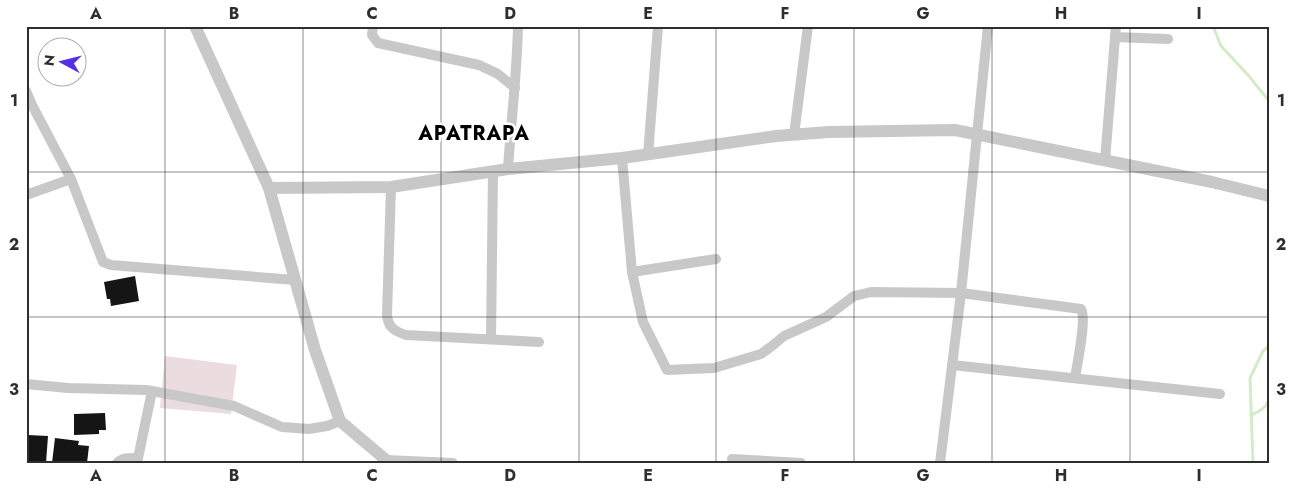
<svg xmlns="http://www.w3.org/2000/svg" width="1295" height="489" font-family="Jost,sans-serif">
	<rect width="100%" height="100%" fill="#fff"/>
	<path fill="#ebdce0" d="M165 356 237 365 231 414 160 408Z"/>
	<g fill="none" stroke-linecap="round" stroke-linejoin="round">
		<g stroke="#d4ebc8" stroke-width="3">
			<path d="M1213 26 1221 46 1248 75 1269 101"/>
			<path d="M1251 415C1258 412 1267 408 1269 399 1270 394 1267 389 1269 383"/>
			<path d="M1253 463 1250 378 1263 351 1269 346"/>
		</g>
	</g>
	<g fill="#151515">
		<path d="M135 276 139 301 111 306 110 299H107L104 282Z"/>
		<path d="M105 413 106 430H99V434L74 435V414Z"/>
		<path d="M28 435 48 436 46 463H26Z"/>
		<path d="M55 438 79 441 78 445 89 446 87 463H52Z"/>
	</g>
	<g fill="none" stroke-linecap="round" stroke-linejoin="round">
		<g stroke="#c8c8c8" stroke-width="10">
			<path d="M373 26 372 35 378 43 479 65 498 74 515 88"/>
			<path d="M1115 37 1168 39"/>
			<path d="M26 91 32 105 71 179 103 262 111 265 295 280"/>
			<path d="M794 135 808 26"/>
			<path d="M648 155 658 26"/>
			<path d="M622 158 632 272 643 322 667 370 714 368 761 354 772 346 784 336 826 317 854 296 871 292 961 293 1081 309C1087 319 1077 364 1075 378"/>
			<path d="M1105 160 1116 26"/>
			<path d="M508 169C511 121 517 74 518 26"/>
			<path d="M391 187 387 315C388 327 394 331 406 335L539 342"/>
			<path d="M26 195 71 179"/>
			<path d="M632 272 716 259"/>
			<path d="M491 339 493 171"/>
			<path d="M952 365 1220 394"/>
			<path d="M26 384 68 388 146 390 234 406 282 427 309 429 327 426 340 421"/>
			<path d="M732 459 801 463"/>
			<path d="M386 460 453 463"/>
			<path d="M117 463C123 457 131 458 138 458"/>
			<path d="M137 463 152 391"/>
			<path d="M940 463 961 293 988 26"/>
		</g>
		<g stroke="#c8c8c8" stroke-width="12">
			<path d="M195 26 269 188 391 187 508 169 622 158 776 136 829 132 955 130 1212 182 1269 196"/>
			<path d="M269 188 315 350 340 421 386 460 387 463"/>
		</g>
	</g>
	<path fill="none" stroke="#2e2e2e" stroke-width="1" stroke-opacity="0.55" d="M165 26V463M303 26V463M441 26V463M579 26V463M716 26V463M854 26V463M992 26V463M1130 26V463M26 172H1269M26 317H1269"/>
	<g text-anchor="middle" dominant-baseline="central" stroke-width="5" stroke-linejoin="round" paint-order="stroke">
		<g font-size="20" font-weight="bold" letter-spacing="1" fill="#000" stroke="#fff">
			<text x="474" y="133">APATRAPA</text>
		</g>
	</g>
	<rect width="1295" height="489" fill="none" stroke="#ffffff" stroke-width="55"/>
	<g transform="translate(62 62) rotate(277)"><circle r="24" fill="#ffffff" stroke="#ababab"/>
	<path d="M0-4L9 19L0 12L-9 19Z" fill="#5330e5"/>
	<text y="-8" font-size="14" font-weight="bold" text-anchor="middle" fill="#2e2e2e">N</text>
	</g>
	<rect x="28" y="28" width="1240" height="434" fill="none" stroke="#2e2e2e" stroke-width="2"/>
	<g font-size="16" text-anchor="middle" font-weight="bold" fill="#2e2e2e">
		<text x="96" y="19">A</text>
		<text x="234" y="19">B</text>
		<text x="372" y="19">C</text>
		<text x="510" y="19">D</text>
		<text x="648" y="19">E</text>
		<text x="785" y="19">F</text>
		<text x="923" y="19">G</text>
		<text x="1061" y="19">H</text>
		<text x="1199" y="19">I</text>
		<text x="14" y="106">1</text>
		<text x="1281" y="106">1</text>
		<text x="14" y="250">2</text>
		<text x="1281" y="250">2</text>
		<text x="14" y="395">3</text>
		<text x="1281" y="395">3</text>
		<text x="96" y="481">A</text>
		<text x="234" y="481">B</text>
		<text x="372" y="481">C</text>
		<text x="510" y="481">D</text>
		<text x="648" y="481">E</text>
		<text x="785" y="481">F</text>
		<text x="923" y="481">G</text>
		<text x="1061" y="481">H</text>
		<text x="1199" y="481">I</text>
	</g>
</svg>
